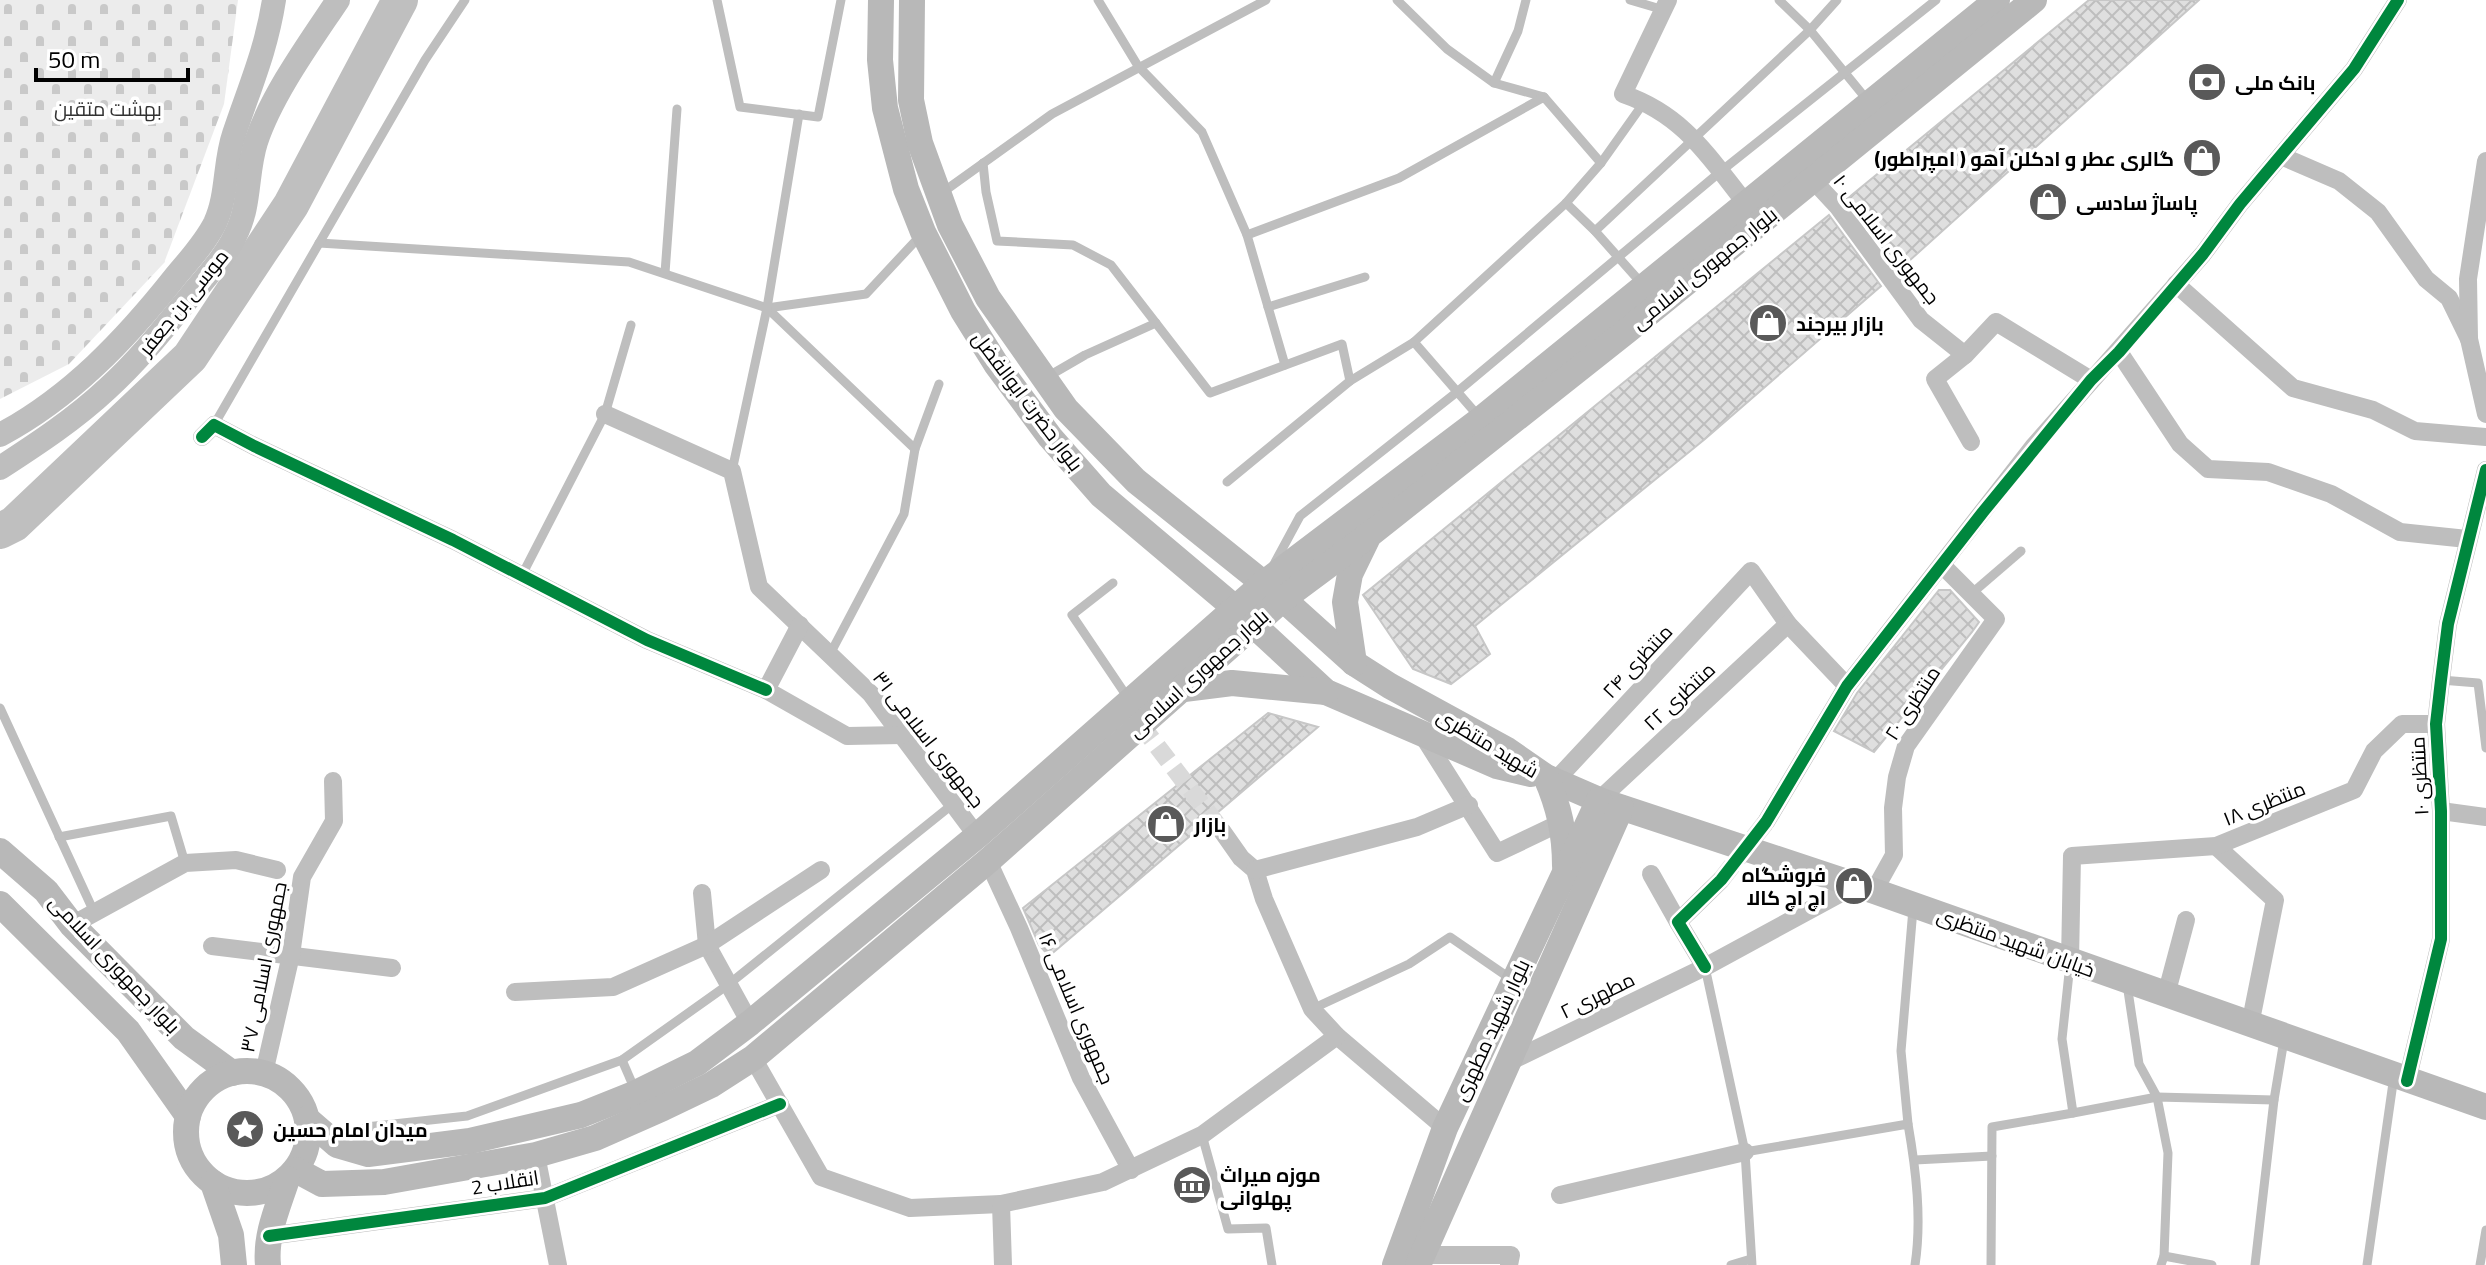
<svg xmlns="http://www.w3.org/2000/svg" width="2486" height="1265" font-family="'Titillium Web',Cairo,sans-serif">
	<defs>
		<pattern id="cemetery-stones" width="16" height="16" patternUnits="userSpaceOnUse" patternTransform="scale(2)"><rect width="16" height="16" fill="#ececec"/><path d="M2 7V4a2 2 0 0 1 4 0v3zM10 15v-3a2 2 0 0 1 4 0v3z" fill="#c9c9c9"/></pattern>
		<pattern id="building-cross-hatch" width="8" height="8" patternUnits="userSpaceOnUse" patternTransform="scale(2)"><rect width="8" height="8" fill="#dfdfdf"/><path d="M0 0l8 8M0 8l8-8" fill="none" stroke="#bebebe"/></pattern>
	</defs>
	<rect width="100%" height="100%" fill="#fff"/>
	<path fill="url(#cemetery-stones)" d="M0 0H238L224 104 164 263 69 364 0 399Z"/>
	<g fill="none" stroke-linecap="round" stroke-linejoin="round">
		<path stroke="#bfbfbf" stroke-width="36" d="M0 531 14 524 190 357 291 205 400 0"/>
	</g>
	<g fill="url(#building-cross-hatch)" stroke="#c7c7c7" stroke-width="2">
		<path d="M2089 0H2199L1899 270 1847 199Z"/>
		<path d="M1829 215 1881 286 1705 439 1475 626 1490 654 1451 684 1413 669 1363 595Z"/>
		<path d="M1939 590H1950L1979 622 1972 632 1874 752 1834 731 1857 693Z"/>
		<path d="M1268 713 1318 727 1049 956 1039 945 1023 908Z"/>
	</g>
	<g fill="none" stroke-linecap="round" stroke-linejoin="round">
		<g stroke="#d9d9d9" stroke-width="18" stroke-dasharray="18 9" stroke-linecap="butt">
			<path d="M1141 725 1222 831"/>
			<path d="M1721 880 1766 822"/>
		</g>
		<g stroke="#bebebe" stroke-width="9">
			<path d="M717 0 740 107 818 117 841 0"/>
			<path d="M1098 0 1138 66 1202 132 1247 235 1285 365"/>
			<path d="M1397 0 1447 49 1494 83 1544 97"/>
			<path d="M1630 0 1664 10"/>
			<path d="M1779 0 1810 30 1868 101"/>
			<path d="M1494 83 1518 31 1526 0"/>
			<path d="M983 163 986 192 997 241 1073 245 1111 265 1210 393 1342 344 1350 381"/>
			<path d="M943 192 1052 114 1266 0"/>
			<path d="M1566 203 1595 231 1643 285"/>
			<path d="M1595 231 1810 30 1837 0"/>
			<path d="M1247 235 1399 178 1544 97 1601 163"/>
			<path d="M319 243 629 262 767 308 915 449"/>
			<path d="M665 273 677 109"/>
			<path d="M1268 307 1365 277"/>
			<path d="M767 308 866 294 921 235"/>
			<path d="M1414 342 1480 418"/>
			<path d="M1047 377 1085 355 1156 323"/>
			<path d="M214 425 425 60 465 0"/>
			<path d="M732 471 767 308 799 114"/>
			<path d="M1227 482 1350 381 1414 342 1566 203 1601 163 1645 101"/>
			<path d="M1273 566 1300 516 1457 392 1720 172 1936 0"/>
			<path d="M522 575 605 414 631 325"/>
			<path d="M1113 583 1072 615 1128 698"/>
			<path d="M1971 594 2021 551"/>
			<path d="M829 656 904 514 915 449 939 384"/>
			<path d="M2441 680 2478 683 2486 748"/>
			<path d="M0 708 94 912"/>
			<path d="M59 837 171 816 185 863"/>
			<path d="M2070 964 2062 1039 2073 1113 2157 1097 2274 1100"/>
			<path d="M1705 967 1745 1152 1752 1265"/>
			<path d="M2127 984 2139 1064 2157 1097 2168 1153 2164 1256 2161 1265"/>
			<path d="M1312 1009 1409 964 1450 937 1511 979"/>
			<path d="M622 1060 635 1090"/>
			<path d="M1908 1124 1901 1051 1913 909"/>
			<path d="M366 1127 467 1116 622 1060 729 984 953 804"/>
			<path d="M1202 1135 1228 1229 1266 1228 1272 1265"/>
			<path d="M1745 1152 1908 1124C1916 1170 1922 1219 1915 1265"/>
			<path d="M1915 1160 1992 1156"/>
			<path d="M2164 1256 2212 1265"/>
			<path d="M1731 1265 1751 1259"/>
			<path d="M1991 1265 1992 1127 2073 1113"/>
			<path d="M2255 1265 2274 1100 2284 1040"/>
			<path d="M2367 1265 2394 1076"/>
			<path d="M2480 1265 2486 1230"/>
		</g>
		<g stroke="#bebebe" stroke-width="18">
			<path d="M1668 0 1623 94C1684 115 1708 156 1747 205"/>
			<path d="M2281 156 2339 181 2378 212 2426 279 2449 298 2469 339"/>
			<path d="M2486 161 2468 279 2469 339 2486 414"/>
			<path d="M1812 179 1838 207 1921 320 1965 355 1996 322 2091 380"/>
			<path d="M2176 284 2293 388 2373 410 2415 431 2486 437"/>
			<path d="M2119 352 2180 444 2208 469 2268 472 2331 494 2400 532 2467 539"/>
			<path d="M1965 355 1935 379 1971 442"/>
			<path d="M605 414 732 471 759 587 871 694 977 836"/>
			<path d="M202 437 214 425 254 446 453 540 647 640 766 690"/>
			<path d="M800 625 766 690 847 736 902 735"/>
			<path d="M1423 736 1497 853 1562 822"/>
			<path d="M1555 781 1751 571 1788 624 1847 686"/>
			<path d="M1599 800 1788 624"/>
			<path d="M2441 811 2486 817"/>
			<path d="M1766 822 1847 686 2033 447 2203 254 2240 204 2354 69 2398 0"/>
			<path d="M1222 831 1241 858 1255 870 1264 899 1312 1009 1337 1036 1445 1128"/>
			<path d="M2216 846 2275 900 2250 1025"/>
			<path d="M988 861 1019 928 1081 1078 1131 1170"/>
			<path d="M1255 870 1417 827 1469 805"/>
			<path d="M1651 874 1678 922"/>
			<path d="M1874 891 1894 855 1893 808 1897 777 1906 746 1996 619 1943 566"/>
			<path d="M702 893 707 945 750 1023"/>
			<path d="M72 925 185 863 236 860 277 870"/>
			<path d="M212 946 392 968"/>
			<path d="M2070 961 2072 856 2216 846 2354 790 2374 751 2402 724H2436"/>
			<path d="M1705 967 1678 922 1721 880"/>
			<path d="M515 992 613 987 707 945 821 870"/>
			<path d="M2166 995 2186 920"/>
			<path d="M753 1058 821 1177 910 1208 1001 1204"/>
			<path d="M1507 1063 1705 967 1854 886"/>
			<path d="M264 1073 291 955 302 877 334 821 333 781"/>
			<path d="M2407 1081 2441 939V811L2436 724 2441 680 2448 624 2486 470"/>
			<path d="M536 1155 558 1265"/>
			<path d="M1560 1195 1745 1152"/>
			<path d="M269 1236 545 1198 780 1104"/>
			<path d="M1422 1255H1511L1509 1265"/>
			<path d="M1003 1265 1001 1204 1103 1182 1202 1135 1337 1036"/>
		</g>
		<g stroke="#bebebe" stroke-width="24">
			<path d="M0 435C71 397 125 340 175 277 189 260 205 243 215 223 228 195 224 163 234 134 250 86 266 51 274 0"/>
			<path d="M0 468C37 444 75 419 107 389 139 360 165 327 192 294 207 276 225 257 235 236 251 206 246 173 256 142 272 94 310 42 338 0"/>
		</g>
		<g stroke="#b8b8b8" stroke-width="26">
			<path d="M881 0 880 60 885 108 906 189 923 232 963 311 996 364 1050 437 1101 495 1235 608 1326 692 1497 766 1531 774"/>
			<path d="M912 0 911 100 920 143 950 225 988 298 1066 409 1136 481 1283 599 1354 663 1390 686 1507 750 1546 777 1599 800 1874 891 2486 1107"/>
			<path d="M1354 663 1345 602 1350 574 1367 539"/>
			<path d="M1184 689 1232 683 1326 692"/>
			<path d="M1546 777C1559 807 1565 833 1565 866"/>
			<path d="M0 851 46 891 72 925 184 1038 232 1073"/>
			<path d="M0 904 128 1031 188 1116"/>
			<circle cx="247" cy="1132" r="61"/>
			<path d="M307 1119 337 1145 368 1154 470 1141 581 1115 636 1093 697 1063 750 1023 977 836 1264 583 1481 419 1997 0"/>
			<path d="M296 1170 322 1184 384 1182 536 1155 595 1138 663 1108 711 1085 753 1058 988 861 1283 599 1369 535 1628 330 2034 0"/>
			<path d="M213 1183 231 1235 234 1265"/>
			<path d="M268 1265C265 1235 278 1207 287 1179"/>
			<path d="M1395 1265 1445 1128 1599 800"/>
			<path d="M1418 1265 1621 808"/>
		</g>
		<defs>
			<g id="cycleway">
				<path d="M202 437 214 425 254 446 453 540 647 640 766 690"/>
				<path d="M1705 967 1678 922 1721 880 1766 822 1847 686 1983 512 2091 380 2119 352 2203 254 2240 204 2354 69 2398 0"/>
				<path d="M2407 1081 2441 939V811L2436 724 2441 680 2448 624 2486 470"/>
				<path d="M269 1236 545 1198 780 1104"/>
			</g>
		</defs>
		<use href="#cycleway" stroke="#fff" stroke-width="17"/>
		<use href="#cycleway" stroke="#00873e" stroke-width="12"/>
	</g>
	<defs>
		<symbol id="bank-disc" viewBox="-11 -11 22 22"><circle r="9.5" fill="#595959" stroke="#fff"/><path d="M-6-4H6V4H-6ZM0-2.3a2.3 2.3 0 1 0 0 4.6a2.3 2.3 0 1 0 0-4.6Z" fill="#fff"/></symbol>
		<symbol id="shop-disc" viewBox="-11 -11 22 22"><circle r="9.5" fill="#595959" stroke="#fff"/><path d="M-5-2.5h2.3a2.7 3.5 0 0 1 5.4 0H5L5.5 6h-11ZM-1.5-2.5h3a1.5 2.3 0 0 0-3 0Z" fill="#fff"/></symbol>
		<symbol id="sight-disc" viewBox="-11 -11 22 22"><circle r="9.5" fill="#595959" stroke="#fff"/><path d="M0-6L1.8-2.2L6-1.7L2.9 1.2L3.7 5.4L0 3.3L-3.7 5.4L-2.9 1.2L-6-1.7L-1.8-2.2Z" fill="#fff"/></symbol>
		<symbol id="museum-disc" viewBox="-11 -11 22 22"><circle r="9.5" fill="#595959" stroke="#fff"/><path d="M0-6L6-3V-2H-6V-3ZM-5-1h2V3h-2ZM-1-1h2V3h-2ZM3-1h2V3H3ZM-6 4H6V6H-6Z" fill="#fff"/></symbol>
	</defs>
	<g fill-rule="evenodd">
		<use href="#bank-disc" x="2185" y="60" width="44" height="44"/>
		<use href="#shop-disc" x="2180" y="136" width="44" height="44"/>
		<use href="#shop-disc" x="2026" y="180" width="44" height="44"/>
		<use href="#shop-disc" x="1746" y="301" width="44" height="44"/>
		<use href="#shop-disc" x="1144" y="802" width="44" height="44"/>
		<use href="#shop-disc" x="1832" y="864" width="44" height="44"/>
		<use href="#sight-disc" x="223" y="1107" width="44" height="44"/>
		<use href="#museum-disc" x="1170" y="1163" width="44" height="44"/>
	</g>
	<g text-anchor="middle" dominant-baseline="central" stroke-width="7" stroke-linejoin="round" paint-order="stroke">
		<g font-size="20" font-weight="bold" fill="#000" stroke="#fff" text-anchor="start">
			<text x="2235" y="82">بانک ملی</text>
			<text x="2174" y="158" text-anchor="end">گالرى عطر و ادكلن آهو ( امپراطور)</text>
			<text x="2076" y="202">پاساژ سادسی</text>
			<text x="1796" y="323">بازار بیرجند</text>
			<text x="1194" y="824">بازار</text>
			<text x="1826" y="874" text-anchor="end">فروشگاه<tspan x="1826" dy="23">اچ اچ کالا</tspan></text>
			<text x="273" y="1129">میدان امام حسین</text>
			<text x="1220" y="1174">موزه میراث<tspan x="1220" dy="23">پهلوانی</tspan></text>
		</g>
		<g font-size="20" fill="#333" stroke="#fff">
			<text x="108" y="108">بهشت متقین</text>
		</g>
		<g font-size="20" fill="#000" stroke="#fff">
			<text transform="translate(1887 239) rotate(52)">جمهوری اسلامی ۱۰</text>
			<text transform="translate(1704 268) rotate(-39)">بلوار جمهوری اسلامی</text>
			<text transform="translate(183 302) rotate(-51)">موسی بن جعفر</text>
			<text transform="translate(1028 401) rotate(53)">بلوار حضرت ابوالفضل</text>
			<text transform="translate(1637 661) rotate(-47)">منتظری ۲۴</text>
			<text transform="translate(1198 673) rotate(-42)">بلوار جمهوری اسلامی</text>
			<text transform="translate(1679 696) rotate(-43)">منتظری ۲۲</text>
			<text transform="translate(1912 703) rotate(-57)">منتظری ۲۰</text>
			<text transform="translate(929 739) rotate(52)">جمهوری اسلامی ۳۱</text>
			<text transform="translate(1488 743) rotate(31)">شهید منتظری</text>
			<text transform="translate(2419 776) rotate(-93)">منتظری ۱۰</text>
			<text transform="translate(2264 803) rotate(-22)">منتظری ۱۸</text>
			<text transform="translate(2016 942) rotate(20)">خیابان شهید منتظری</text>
			<text transform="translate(115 964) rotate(47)">بلوار جمهوری اسلامی</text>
			<text transform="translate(263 967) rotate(-79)">جمهوری اسلامی ۳۷</text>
			<text transform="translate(1597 995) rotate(-26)">مطهری ۲</text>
			<text transform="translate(1077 1008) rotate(67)">جمهوری اسلامی ۱۶</text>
			<text transform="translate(1491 1030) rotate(-65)">بلوار شهید مطهری</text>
			<text transform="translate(505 1182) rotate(-9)">انقلاب 2</text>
		</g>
	</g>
	<path d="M36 68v12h152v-12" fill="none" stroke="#000000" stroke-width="4"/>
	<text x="48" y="68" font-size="24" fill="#000000" stroke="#ffffff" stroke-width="6" paint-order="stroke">50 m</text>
</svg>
